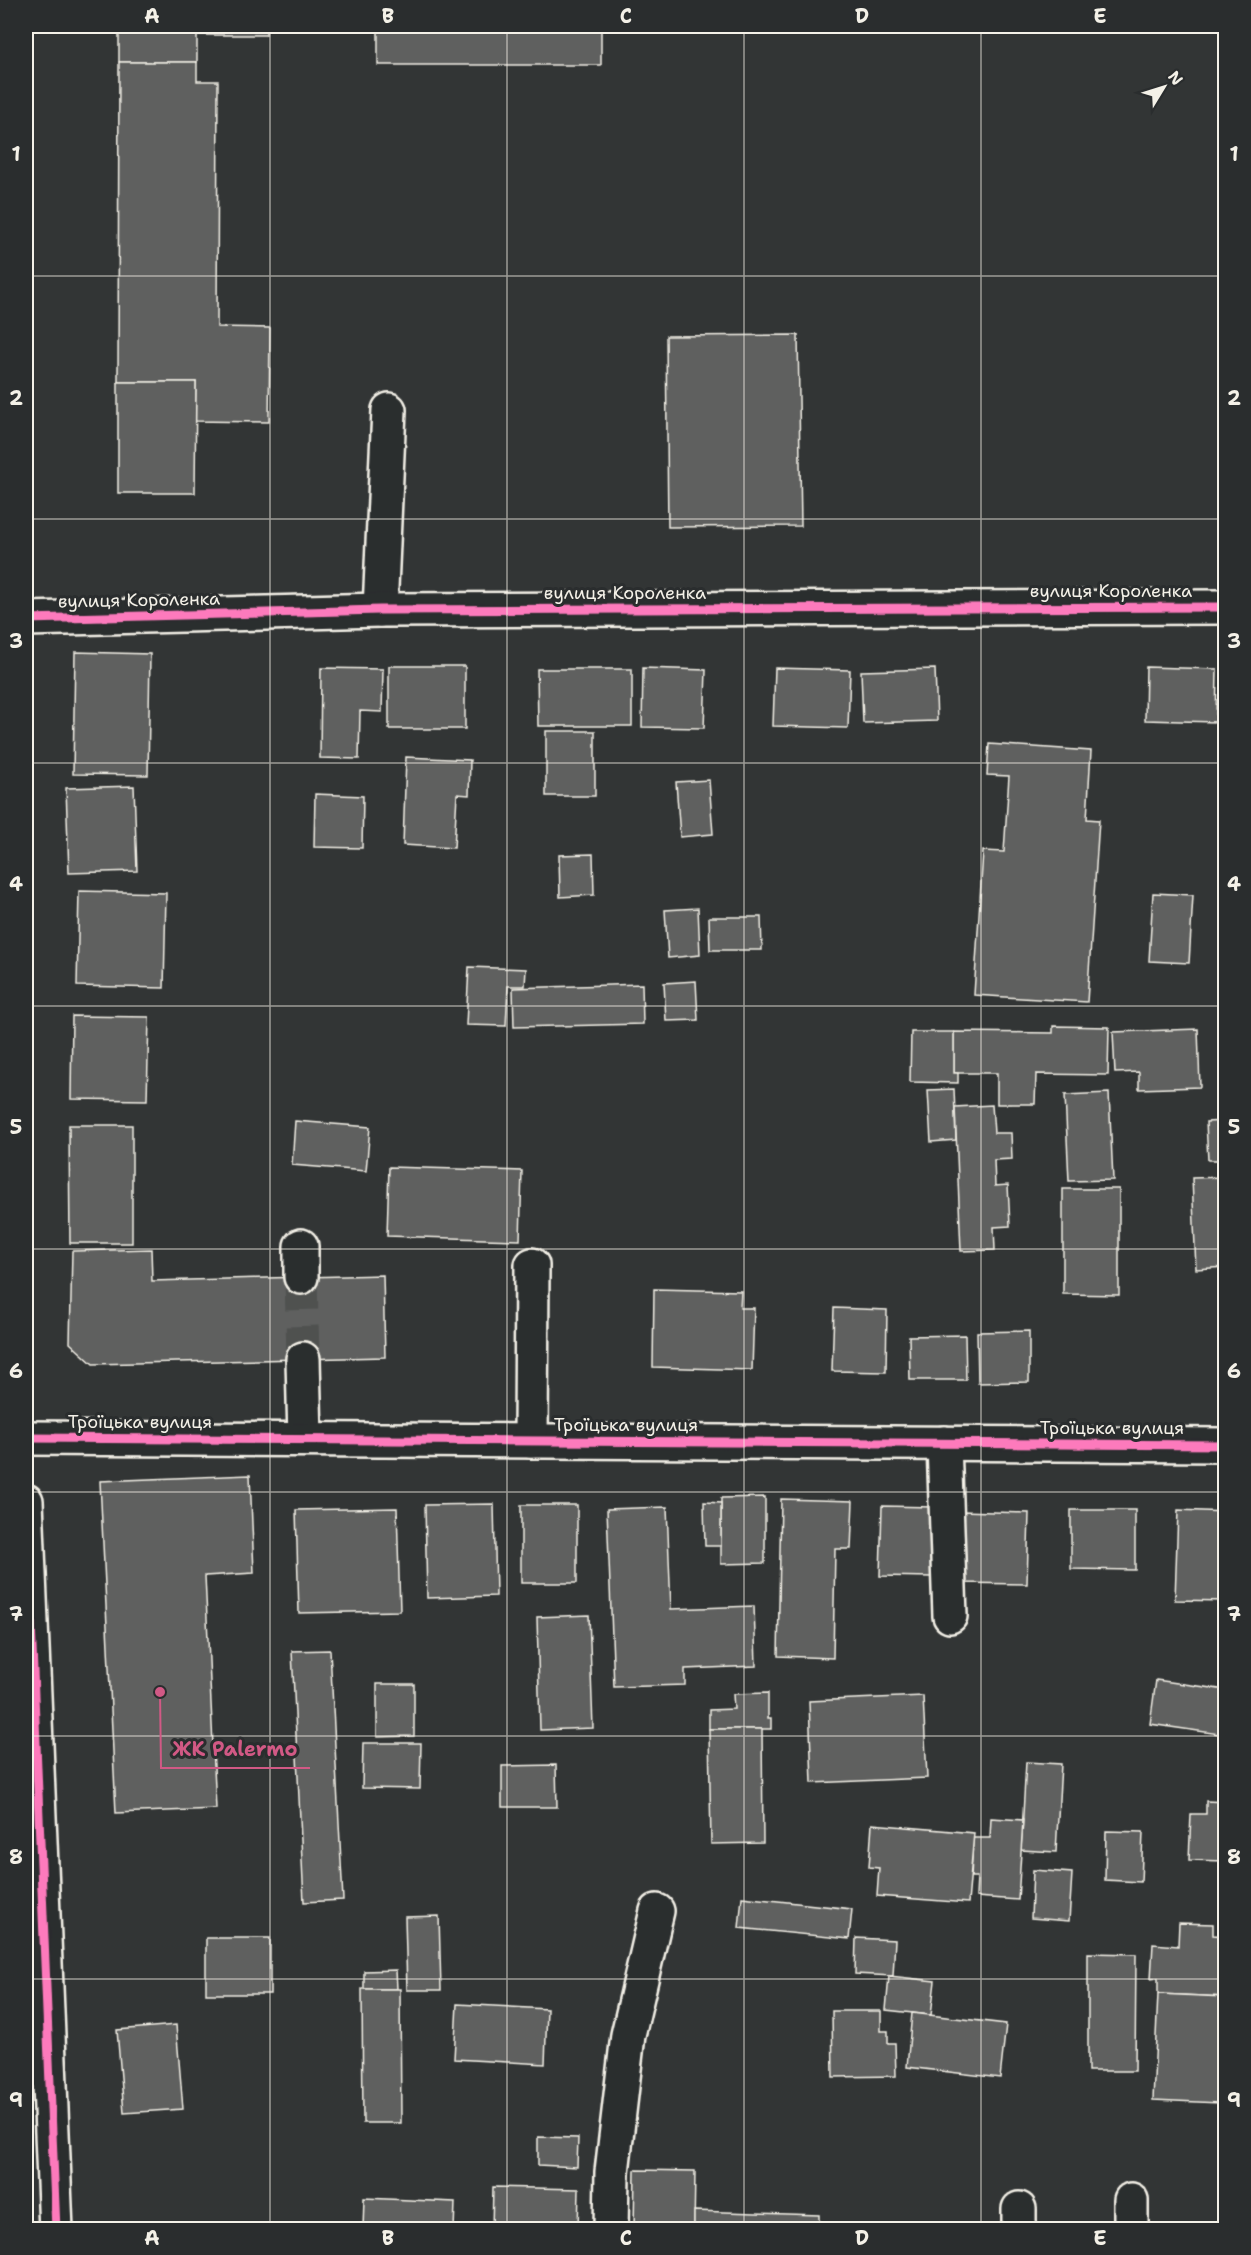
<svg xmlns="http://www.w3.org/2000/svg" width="1251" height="2255" font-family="'Shantell Sans',sans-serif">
	<rect width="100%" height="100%" fill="#323535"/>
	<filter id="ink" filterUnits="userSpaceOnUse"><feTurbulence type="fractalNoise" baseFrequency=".0167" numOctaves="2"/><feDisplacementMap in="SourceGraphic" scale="12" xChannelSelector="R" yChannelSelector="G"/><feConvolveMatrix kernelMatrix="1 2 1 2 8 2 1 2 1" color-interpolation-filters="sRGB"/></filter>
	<g filter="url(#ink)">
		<g fill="#5f605f" stroke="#f4f1e8" stroke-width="1.5">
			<rect x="119" y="26" width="78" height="36"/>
			<rect x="197" y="26" width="69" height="9"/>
			<rect x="378" y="26" width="223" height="39"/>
			<path d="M119 62H197V81H218L217 327 270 328 269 422 195 421 196 382H118Z"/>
			<path d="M798 335 801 526 668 527 666 336Z"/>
			<path d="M118 382H196L195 493H118Z"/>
			<path d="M75 652 150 654 148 775 73 774Z"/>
			<rect x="389" y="666" width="76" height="63"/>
			<path d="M1146 667 1217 669 1216 722 1145 720Z"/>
			<rect x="1224" y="667" width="2" height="61"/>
			<path d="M321 668 383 669 382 712 360 711 359 759 320 758Z"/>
			<path d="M643 668 706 670 704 728 642 727Z"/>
			<path d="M775 668 850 670 848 728 773 726Z"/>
			<path d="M537 669H632V726H538Z"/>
			<path d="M935 669 937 721 863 723 861 671Z"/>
			<rect x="546" y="731" width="49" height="65"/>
			<path d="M989 744 1091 751 1087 819 1099 820 1087 1002 974 995 983 851 1004 852 1009 776 987 775Z"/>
			<path d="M406 757 470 760 469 795 457 794 454 848 403 845Z"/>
			<path d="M709 780 713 834 680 837 676 782Z"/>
			<path d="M134 786 137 871 69 873 66 788Z"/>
			<path d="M315 794 363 796 362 848 314 847Z"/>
			<path d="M593 854 594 895 560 897 559 855Z"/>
			<path d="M79 891 166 893 164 988 77 986Z"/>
			<path d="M1153 893 1193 895 1189 963 1149 961Z"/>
			<path d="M698 908 700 955 668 958 665 910Z"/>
			<path d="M709 917H761L762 950H710Z"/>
			<path d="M469 967 526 969 525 986H508L506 1026 466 1025Z"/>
			<path d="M696 981 698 1020 666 1021 664 983Z"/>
			<path d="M642 984 643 1024 514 1027 513 988Z"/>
			<path d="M72 1016 149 1017 147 1100 71 1099Z"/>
			<path d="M1053 1026 1109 1027 1108 1075 1036 1074 1035 1104H997V1073H954V1032L1053 1033Z"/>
			<path d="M1198 1029 1200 1087 1139 1089V1072L1115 1073 1113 1032Z"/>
			<path d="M911 1032H954V1073H958V1083L910 1082Z"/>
			<path d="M954 1089 956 1140 931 1142 928 1090Z"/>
			<path d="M1109 1093 1113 1180 1069 1181 1065 1095Z"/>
			<path d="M992 1105 994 1133H1011L1012 1159 994 1160 995 1186 1008 1185 1010 1226 994 1227 995 1250 961 1251 955 1107Z"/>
			<path d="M295 1121 370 1127 366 1171 292 1165Z"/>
			<path d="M1226 1121V1160H1208L1206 1122Z"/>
			<path d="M69 1125H132V1243H70Z"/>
			<path d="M389 1167 522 1171 520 1240 387 1236Z"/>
			<path d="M1226 1177V1267L1196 1269 1192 1178Z"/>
			<path d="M1063 1189H1119V1295L1063 1294Z"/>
			<path d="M151 1249 152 1281 383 1275 385 1357 93 1364 70 1343 72 1251Z"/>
			<path d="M654 1289 741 1291 740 1308H754L752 1370 653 1367Z"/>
			<path d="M834 1308 887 1310 886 1372 832 1371Z"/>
			<path d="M1029 1331V1382L978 1383 977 1332Z"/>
			<path d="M965 1335 966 1380H910L909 1336Z"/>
			<path d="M250 1475 254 1573 205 1576 216 1809 116 1813 100 1481Z"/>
			<path d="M765 1497V1563L721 1564V1498Z"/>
			<path d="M781 1499 853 1501 851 1549H835L833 1658 778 1656Z"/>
			<path d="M704 1502 721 1503V1546H705Z"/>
			<path d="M494 1504 496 1596 427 1598 425 1505Z"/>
			<rect x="521" y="1505" width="56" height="78"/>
			<path d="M882 1506 933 1507 931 1577 880 1576Z"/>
			<path d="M667 1507 671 1609 754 1606 756 1666 685 1669V1685L614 1687 607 1509Z"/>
			<path d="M397 1508 400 1611 299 1613 296 1510Z"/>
			<path d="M1071 1510H1135V1570L1071 1569Z"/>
			<path d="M1178 1510 1226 1512V1601L1175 1600Z"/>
			<path d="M961 1511 1029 1513 1027 1584 959 1583Z"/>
			<path d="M589 1615 593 1728 540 1730 537 1617Z"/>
			<path d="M330 1650 343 1900 304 1902 292 1651Z"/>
			<path d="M1156 1680 1226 1690V1735L1150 1724Z"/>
			<path d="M377 1684H414V1736L377 1737Z"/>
			<path d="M768 1693V1718H771V1729H709V1710L734 1709 733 1694Z"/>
			<path d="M923 1696 927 1778 812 1783 809 1701Z"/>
			<path d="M709 1729H762L763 1843 711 1844Z"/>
			<path d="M363 1743H421L420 1789 362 1788Z"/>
			<path d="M1026 1762 1061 1764 1056 1852 1021 1850Z"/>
			<path d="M556 1765 557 1807H502V1766Z"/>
			<path d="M1206 1801 1226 1802V1861L1189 1860 1191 1814H1206Z"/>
			<path d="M991 1818 1023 1820 1018 1900 976 1897 977 1877H971L973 1838H990Z"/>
			<path d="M872 1824 974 1833 968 1903 877 1896 879 1868 869 1867Z"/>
			<path d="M1106 1831 1143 1832 1141 1882 1105 1880Z"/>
			<path d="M1033 1870 1072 1873 1069 1921 1031 1918Z"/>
			<path d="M742 1897 852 1909 849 1939 739 1928Z"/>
			<path d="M439 1916 441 1990H407L405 1917Z"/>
			<path d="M1179 1923 1213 1924V1935L1226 1936V1997L1158 1994V1978L1151 1979 1153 1944 1178 1946Z"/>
			<rect x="206" y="1938" width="64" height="56"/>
			<path d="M856 1938 895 1940 893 1976 855 1974Z"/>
			<path d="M1088 1953 1136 1954 1135 2071H1088Z"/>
			<path d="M396 1970 397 1989H364V1971Z"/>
			<path d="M889 1976 935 1981 931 2015 886 2010Z"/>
			<path d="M362 1989H400L401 2123H363Z"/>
			<path d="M1158 1994 1225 1997 1220 2103 1153 2100Z"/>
			<path d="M457 2004 547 2009 545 2064 454 2059Z"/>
			<path d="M832 2011H881V2031H888V2043H895L896 2076 833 2077Z"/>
			<path d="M912 2013 1006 2024 1000 2078 907 2067Z"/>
			<path d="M176 2025 183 2109 124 2113 117 2030Z"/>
			<path d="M538 2137 578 2138 577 2167 538 2165Z"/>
			<path d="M635 2170 695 2171 694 2230H634Z"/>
			<path d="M493 2187 579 2189 578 2230H492Z"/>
			<path d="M364 2198 455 2202 454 2230H363Z"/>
			<path d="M694 2211 819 2215V2230H694Z"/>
		</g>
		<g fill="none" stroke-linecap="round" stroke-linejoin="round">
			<path stroke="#4f5150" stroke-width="33" stroke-dasharray="33 16" stroke-linecap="butt" d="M301 1277 303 1359"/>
			<defs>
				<g id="minor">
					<path d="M380 610 389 410"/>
					<path d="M26 619 380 610 1226 607"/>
					<path d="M301 1246V1277"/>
					<path d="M303 1359 305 1439"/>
					<path d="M26 1438 1226 1445"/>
					<path d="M531 1441 532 1265"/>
					<path d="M944 1443 950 1616"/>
					<path d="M26 1501 56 2230"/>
					<path d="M611 2230 612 2172 628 2035 657 1911"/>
					<path d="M1019 2230V2209"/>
					<path d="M1131 2230V2200"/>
				</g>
			</defs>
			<use href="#minor" stroke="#f4f1e8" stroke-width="38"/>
			<use href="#minor" stroke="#2a2d2e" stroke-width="33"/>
			<defs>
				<g id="cycleway">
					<path d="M26 619 380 610 1226 607"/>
					<path d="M26 1438 1226 1445"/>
					<path d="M26 1501 56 2230"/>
				</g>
			</defs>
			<use href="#cycleway" stroke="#2a2d2e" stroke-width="13"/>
			<use href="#cycleway" stroke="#fd7abc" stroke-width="9"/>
		</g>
	</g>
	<path fill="none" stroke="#f4f1e8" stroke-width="1.5" stroke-opacity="0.55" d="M270 26V2230M507 26V2230M744 26V2230M981 26V2230M26 276H1226M26 519H1226M26 763H1226M26 1006H1226M26 1249H1226M26 1492H1226M26 1736H1226M26 1979H1226"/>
	<g text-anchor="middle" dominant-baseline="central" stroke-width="6" stroke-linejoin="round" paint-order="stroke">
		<g font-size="18" fill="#f4f1e8" stroke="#2a2d2e">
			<text x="1111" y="591">вулиця Короленка</text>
			<text x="625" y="593">вулиця Короленка</text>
			<text transform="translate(139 600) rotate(-1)">вулиця Короленка</text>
			<text x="140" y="1422">Троїцька вулиця</text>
			<text x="626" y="1425">Троїцька вулиця</text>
			<text x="1112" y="1428">Троїцька вулиця</text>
		</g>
	</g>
	<path fill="none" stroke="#d15985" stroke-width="2" d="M160 1692L161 1768H310"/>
	<circle fill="#d15985" stroke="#2a2d2e" stroke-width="2" cx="160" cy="1692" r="6"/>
	<g font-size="20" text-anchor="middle" font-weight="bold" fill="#d15985" stroke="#2a2d2e" stroke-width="6" stroke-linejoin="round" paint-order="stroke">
		<text x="235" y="1756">ЖК Palermo</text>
	</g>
	<rect width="1251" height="2255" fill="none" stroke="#2a2d2e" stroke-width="66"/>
	<g transform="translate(1164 87) rotate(52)" stroke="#2a2d2e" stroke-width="4.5" paint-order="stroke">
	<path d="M0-4.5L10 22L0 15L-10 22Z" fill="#f4f1e8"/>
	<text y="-9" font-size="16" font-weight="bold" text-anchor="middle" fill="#f4f1e8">N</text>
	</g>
	<rect x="33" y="33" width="1185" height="2189" fill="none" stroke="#f4f1e8" stroke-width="2"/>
	<g font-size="20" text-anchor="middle" font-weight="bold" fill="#f4f1e8">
		<text x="152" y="23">A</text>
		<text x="388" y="23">B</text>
		<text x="626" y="23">C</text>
		<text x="862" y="23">D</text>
		<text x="1100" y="23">E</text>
		<text x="16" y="161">1</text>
		<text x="1234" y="161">1</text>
		<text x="16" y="405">2</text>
		<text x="1234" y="405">2</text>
		<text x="16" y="648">3</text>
		<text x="1234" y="648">3</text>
		<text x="16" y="891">4</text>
		<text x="1234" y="891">4</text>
		<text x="16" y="1134">5</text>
		<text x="1234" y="1134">5</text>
		<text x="16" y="1378">6</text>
		<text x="1234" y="1378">6</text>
		<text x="16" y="1621">7</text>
		<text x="1234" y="1621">7</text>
		<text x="16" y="1864">8</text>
		<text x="1234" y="1864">8</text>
		<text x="16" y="2107">9</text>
		<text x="1234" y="2107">9</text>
		<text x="152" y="2245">A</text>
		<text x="388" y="2245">B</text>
		<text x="626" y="2245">C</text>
		<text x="862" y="2245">D</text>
		<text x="1100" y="2245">E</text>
	</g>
</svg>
